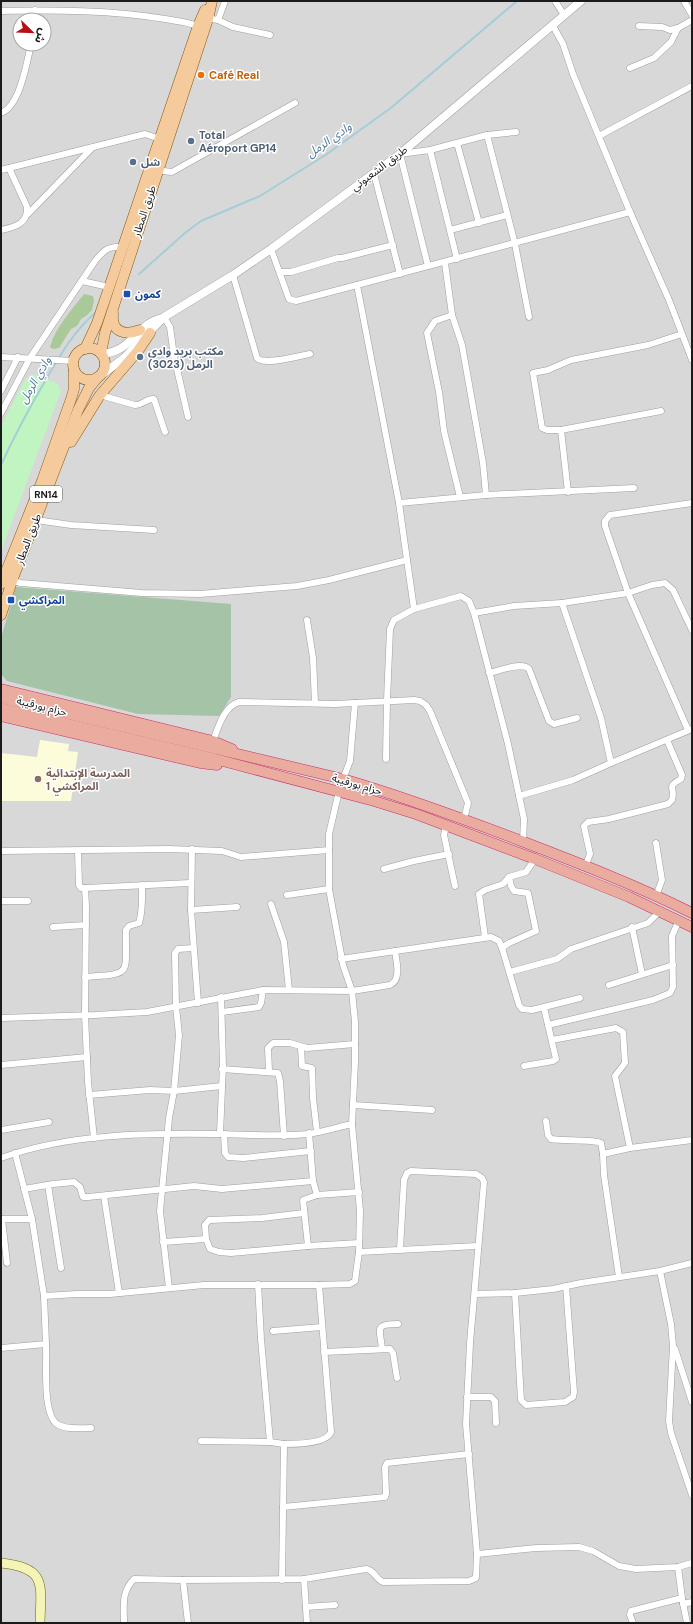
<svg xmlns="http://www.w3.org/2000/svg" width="693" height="1624" font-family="'DM Sans','Noto Sans Arabic',sans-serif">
	<rect width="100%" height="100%" fill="#ece8e1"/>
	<path fill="#d9d8d8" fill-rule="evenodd" d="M1 1H692V1623H1ZM20 20H44V44H20Z"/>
	<path fill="#fcfbda" d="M40 740 69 744 68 751 78 752 71 801H1V753L37 757Z"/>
	<path fill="#a9c999" d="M84 294 93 296 94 301 92 310 86 316 81 319 77 326 71 329 59 348 53 349 50 347C56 326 72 310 84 294Z"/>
	<path fill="#a4c3a7" d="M16 587 231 604V697L219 716 138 714 7 681 1 674V638Z"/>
	<path fill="#c0f5c1" d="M32 374 57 383 61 391 1 551V426L25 380Z"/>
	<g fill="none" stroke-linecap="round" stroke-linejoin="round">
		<g stroke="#a4ced7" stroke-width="2">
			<path d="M139 274 185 233 201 221 260 196 327 154 392 107 517 1"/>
			<path d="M1 465C14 437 28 410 44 383 60 355 73 332 97 311"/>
		</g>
		<defs>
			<g id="minor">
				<path d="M555 1 564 15"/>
				<path d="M684 1 692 15"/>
				<path d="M1 11C56 10 111 10 165 19 176 21 188 22 198 26"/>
				<path d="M206 18 218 20 225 1"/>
				<path d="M35 20V10"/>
				<path d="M218 20 233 27 270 35"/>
				<path d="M553 26 563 44 573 74 630 212 669 300 692 360"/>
				<path d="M639 26 662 27 670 30 678 28"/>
				<path d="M630 68 654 58 671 42 678 28 692 20"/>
				<path d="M1 113C20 106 27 62 31 44"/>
				<path d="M516 132 487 135 515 244 529 317"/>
				<path d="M599 136 692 86"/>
				<path d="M457 143 479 223"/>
				<path d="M430 150 457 259"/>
				<path d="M1 170 145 134 160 139"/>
				<path d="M155 170 172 172 295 103"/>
				<path d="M374 174 400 274"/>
				<path d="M28 214 92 148"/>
				<path d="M1 230C15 227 28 224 27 207L9 168"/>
				<path d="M450 230 507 215"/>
				<path d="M271 249 289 299 296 301 357 285"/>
				<path d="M445 263 452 315 462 345 483 463 486 495"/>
				<path d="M428 266 400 154 430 150 487 135"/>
				<path d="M280 272H291L338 258H342L393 245"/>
				<path d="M233 275 257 358C264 366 298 356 310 354"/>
				<path d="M82 281 109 287"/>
				<path d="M452 315 435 321 427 333 439 392 444 431 460 497"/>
				<path d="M164 317 170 327 174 356 188 417"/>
				<path d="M1 357 74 361"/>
				<path d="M1 391 18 357"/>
				<path d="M100 395 135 405C143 405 147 398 154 399L165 432"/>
				<path d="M1 413 30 358 95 261C103 251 110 244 123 248"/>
				<path d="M561 430 661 411"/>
				<path d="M568 492 561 430H547L542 428 533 373 548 370 571 360 648 345 682 334"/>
				<path d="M399 503 486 495 634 488"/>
				<path d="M692 503 610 515 605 521V526L628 593 562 603 601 718 611 763 692 729"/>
				<path d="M36 520 71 525 154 530"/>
				<path d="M9 580 21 583 142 593 200 594 297 586 329 580 407 560 399 503 357 285 630 212"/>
				<path d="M414 609 461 596 469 601 474 613"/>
				<path d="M307 620 313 658 315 703"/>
				<path d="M489 673C499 671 522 661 529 669L549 721 554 724 577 718"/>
				<path d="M688 730 628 593 652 585 665 583 673 590 692 630"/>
				<path d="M213 741C218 728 224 706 239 702L335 704 414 700 420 701 426 705 430 711 468 803 464 819"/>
				<path d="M386 759 387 700 390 629 394 620 414 609 407 560"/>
				<path d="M343 779 350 761 355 703"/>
				<path d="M519 796 573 780 611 763"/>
				<path d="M446 826 444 835 455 886"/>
				<path d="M523 842 524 819 508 744 474 613 514 606 562 603"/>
				<path d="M656 843 662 880 656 896"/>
				<path d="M192 849 191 910 198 1003"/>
				<path d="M1 851 169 849 222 851 241 857 329 850"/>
				<path d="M78 851 79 885 81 888H85"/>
				<path d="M585 867 590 854 584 826 588 822 609 819 668 804 672 800C676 786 665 788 681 779L682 775 667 740"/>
				<path d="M384 869 414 861 449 854"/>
				<path d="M287 895 329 889"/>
				<path d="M1 901H28"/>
				<path d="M271 904 284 942 289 990"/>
				<path d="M191 910 237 907"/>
				<path d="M53 927 86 925"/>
				<path d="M632 927 642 974"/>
				<path d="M485 937 479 894 485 890 503 884 509 877 526 872 535 859"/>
				<path d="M193 948 178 949 175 953 176 1007 179 1035 174 1091 222 1086"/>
				<path d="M502 948 509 943 536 931 528 893 514 891 511 886 509 877"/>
				<path d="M341 959 491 937 499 941 502 948 519 1005 522 1009 532 1010 580 998"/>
				<path d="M510 972 557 959 571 949 648 923 660 911"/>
				<path d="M85 977C134 974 125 975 126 930L129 926 139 923C143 911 142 897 142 885"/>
				<path d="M609 985 673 965"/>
				<path d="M222 1012 259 1007 261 1003 263 990"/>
				<path d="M1 1018 95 1015 147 1012 263 990 352 991 390 985C402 980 396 960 395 951"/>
				<path d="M548 1025 653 1000 670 993 673 987 672 936 679 920"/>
				<path d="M552 1040 616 1028 623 1032 625 1063 615 1076 630 1148"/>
				<path d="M301 1047 302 1066 312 1068 313 1098 317 1132"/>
				<path d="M1 1065 87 1057"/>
				<path d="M524 1066 553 1061 556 1059 544 1008"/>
				<path d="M222 1069 278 1073 280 1081 284 1136"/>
				<path d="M269 1071 268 1048 273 1043H290L307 1048 355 1044"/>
				<path d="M89 1095 150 1090 174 1091 169 1118 160 1211 169 1288"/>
				<path d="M353 1105 432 1110"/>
				<path d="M546 1121 548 1135 551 1139C561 1141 595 1139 601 1143L603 1154"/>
				<path d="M1 1130 49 1122"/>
				<path d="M309 1133 313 1181 317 1195 359 1192"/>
				<path d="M220 1134 223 1065 221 997"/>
				<path d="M224 1134 225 1153 228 1157 243 1158 311 1151"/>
				<path d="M94 1138 88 1082 85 1015 86 906 85 888 190 883"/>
				<path d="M15 1153 32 1219"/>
				<path d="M1 1158C68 1134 143 1133 214 1134 245 1134 276 1137 308 1134 323 1132 338 1127 352 1124"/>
				<path d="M48 1185 61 1268"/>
				<path d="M24 1189 53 1184 74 1182 80 1187 83 1197H88L194 1186 222 1189 313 1181"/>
				<path d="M104 1196 119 1293"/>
				<path d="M1 1219H32L44 1296 46 1344 1 1348"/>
				<path d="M2 1219 7 1263"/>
				<path d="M206 1239 205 1225 209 1220 262 1218 304 1213"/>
				<path d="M163 1242 206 1239 210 1249 219 1252 231 1253 308 1246 359 1243"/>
				<path d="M308 1246 303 1200 317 1195"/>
				<path d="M400 1249 404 1180 407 1173 411 1171 476 1174 482 1178 484 1182 470 1343 466 1424 477 1554"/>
				<path d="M359 1252 477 1246"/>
				<path d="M660 1271 671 1324 673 1346 669 1421 671 1433 692 1495"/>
				<path d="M619 1277 604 1175 603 1154 630 1148 692 1140"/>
				<path d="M258 1284 261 1339 270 1442 284 1444 282 1580"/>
				<path d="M515 1293 521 1400 526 1405 565 1402 573 1397 574 1392 566 1286"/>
				<path d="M475 1294 515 1293 553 1289 581 1283 660 1271 692 1263"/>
				<path d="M44 1296 77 1294H110L204 1285H319L350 1284 355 1281 359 1252 360 1211 352 1124 355 1062V1022L352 991 343 965 329 889V834L339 791"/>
				<path d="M273 1331 322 1327"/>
				<path d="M46 1344C47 1362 42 1413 57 1424 65 1430 81 1428 91 1428"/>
				<path d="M382 1349C380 1328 374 1324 398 1324"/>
				<path d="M675 1349 692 1402"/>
				<path d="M324 1352 390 1349 393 1353 397 1378"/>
				<path d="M467 1397H491L495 1401 496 1423"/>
				<path d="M201 1441 270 1442"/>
				<path d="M284 1444C295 1444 327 1444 331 1432L319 1285"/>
				<path d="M283 1507 385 1497 386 1494 385 1467 387 1463 469 1454"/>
				<path d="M678 1567 682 1598 687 1623"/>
				<path d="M304 1579 307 1623"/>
				<path d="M183 1580 188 1623"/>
				<path d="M683 1604 692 1602"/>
				<path d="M306 1607 335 1605"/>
				<path d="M124 1623C124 1606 121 1592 134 1579L183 1580 304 1579 366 1569C375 1570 375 1579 383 1582L469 1581 476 1578 477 1554 536 1548 579 1547 593 1551 619 1566 636 1569 678 1567 692 1563"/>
				<path d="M633 1623 630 1615 631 1611 682 1598"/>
			</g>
			<g id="tertiary">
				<path d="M102 354C134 351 135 324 163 318"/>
				<path d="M100 376 124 358 164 317 233 275 271 249 400 154 581 1"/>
			</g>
			<path id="secondary" d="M1 1563C47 1568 41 1584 40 1623"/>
			<g id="primary">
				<path d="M113 313C111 332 124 336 140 330"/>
				<circle cx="89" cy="364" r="16"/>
				<path d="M85 349 97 323 198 26 205 10"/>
				<path d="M101 353 105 333 208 19 212 1"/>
				<path d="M71 442 100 395 138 351 150 333"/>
				<path d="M1 584 42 481 71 399 74 389V369"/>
				<path d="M1 615 12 581 78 410 89 388 98 377"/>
			</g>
			<g id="trunk">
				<path d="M1 689 213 741 232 749"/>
				<path d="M1 698 343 779C405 797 464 819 524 842 581 864 638 886 692 913"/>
				<path d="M1 708 208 757 374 801 416 814 535 859 629 897 692 927"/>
				<path d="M1 716 200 763 217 765"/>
			</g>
		</defs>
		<use href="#minor" stroke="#9f9f9f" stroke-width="7"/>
		<use href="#tertiary" stroke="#9f9f9f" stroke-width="9"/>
		<use href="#secondary" stroke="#63680c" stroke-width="10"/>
		<use href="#primary" stroke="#88580a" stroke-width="11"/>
		<use href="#trunk" stroke="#c92f6b" stroke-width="11"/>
		<use href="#minor" stroke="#fff" stroke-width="6"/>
		<use href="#tertiary" stroke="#fff" stroke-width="8"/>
		<use href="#secondary" stroke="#f4f4b7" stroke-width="9"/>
		<use href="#primary" stroke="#f5cb9e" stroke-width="10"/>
		<use href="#trunk" stroke="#eaac9f" stroke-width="10"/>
	</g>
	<circle fill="#e8710a" stroke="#fff" stroke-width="1.5" cx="201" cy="75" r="4"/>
	<g fill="#5c6f8a" stroke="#fff" stroke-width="1.5">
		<circle cx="191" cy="141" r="4"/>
		<circle cx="133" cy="162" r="4"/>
		<circle cx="140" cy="357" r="4"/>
	</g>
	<g fill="#1a4fb4" stroke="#fff" stroke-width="1.5">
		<rect x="123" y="290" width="8" height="8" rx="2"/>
		<rect x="7" y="596" width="8" height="8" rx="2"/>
	</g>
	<circle fill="#8d6e63" stroke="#fff" stroke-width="1.5" cx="38" cy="779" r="4"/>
	<g text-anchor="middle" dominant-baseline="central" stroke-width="3" stroke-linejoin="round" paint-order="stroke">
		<rect fill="#fff" stroke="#5f5f5f" stroke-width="1" x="30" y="486" width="32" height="16" rx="3"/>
		<g font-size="10" font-weight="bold" fill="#1b1b1b">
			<text x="46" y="494">RN14</text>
		</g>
		<g font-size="11" font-weight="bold" fill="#c56008" stroke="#fff" text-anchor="start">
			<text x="209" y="75">Café Real</text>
		</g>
		<g font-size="11" font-weight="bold" fill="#4e5e75" stroke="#fff" text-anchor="start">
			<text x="199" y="135">Total<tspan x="199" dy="13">Aéroport GP14</tspan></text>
			<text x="141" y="162">شل</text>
			<text x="148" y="351">مكتب بريد وادي<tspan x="148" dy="13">الرمل (3023)</tspan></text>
		</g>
		<g font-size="11" fill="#1b1b1b" stroke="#fff">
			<text transform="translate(379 168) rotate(-37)">طريق الشعبوني</text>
			<text transform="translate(144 211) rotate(-72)">طريق المطار</text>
			<text transform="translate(28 539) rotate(-69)">طريق المطار</text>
			<text transform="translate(42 706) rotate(14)">حزام بورقيبة</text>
			<text transform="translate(357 784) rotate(16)">حزام بورقيبة</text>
		</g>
		<g font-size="11" font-weight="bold" fill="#164399" stroke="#fff" text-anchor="start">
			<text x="135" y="294">كمون</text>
			<text x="19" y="600">المراكشي</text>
		</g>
		<g font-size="11" font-weight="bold" fill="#785e54" stroke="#fff" text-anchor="start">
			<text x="46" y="773">المدرسة الإبتدائية<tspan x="46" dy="13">المراكشي 1</tspan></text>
		</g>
		<g font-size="12" font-style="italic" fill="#4c789c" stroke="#fff">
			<text transform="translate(329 140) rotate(-35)">وادي الرمل</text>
			<text transform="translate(35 380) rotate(-60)">وادي الرمل</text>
		</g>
	</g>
	<rect width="693" height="1624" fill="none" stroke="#1b1b1b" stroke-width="4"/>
	<g transform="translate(32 32) rotate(113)"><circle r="19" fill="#ffffff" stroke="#a4a4a4"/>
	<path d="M0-3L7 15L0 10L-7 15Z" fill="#b90e16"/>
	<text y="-6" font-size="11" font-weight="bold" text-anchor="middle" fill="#1b1b1b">ش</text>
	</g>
</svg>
